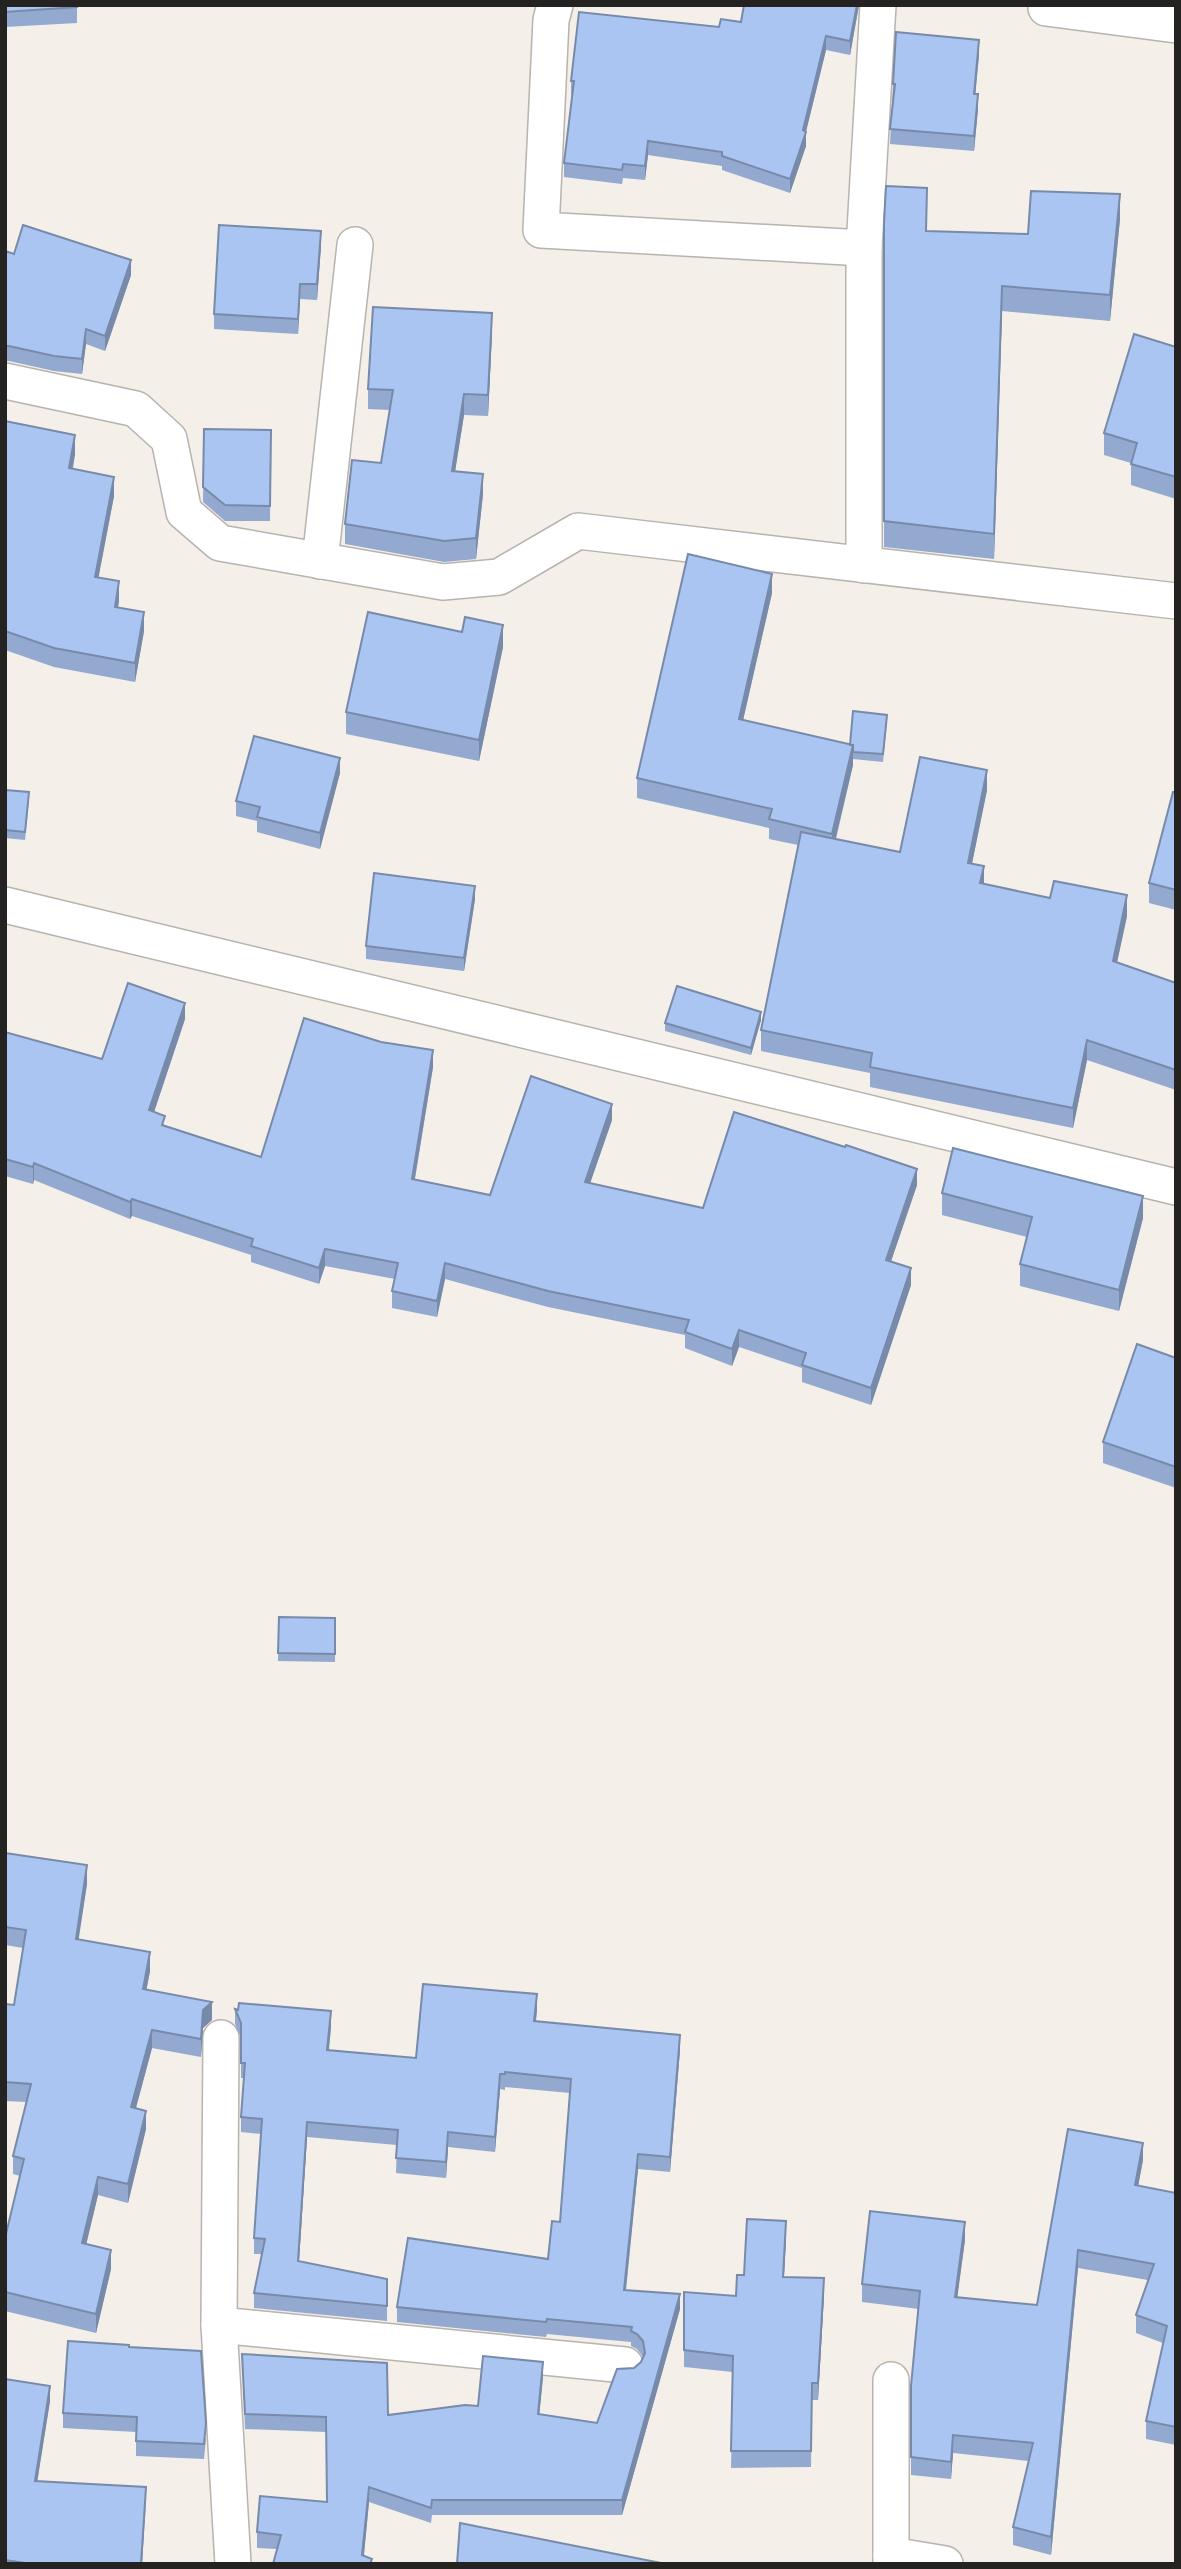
<svg xmlns="http://www.w3.org/2000/svg" width="1181" height="2569" font-family="'Nunito Sans',sans-serif">
	<rect width="100%" height="100%" fill="#f4efe8"/>
	<g fill="none" stroke-linecap="round" stroke-linejoin="round">
		<defs>
			<g id="minor">
				<path d="M555 5 551 20 541 230 864 248"/>
				<path d="M1046 8 1176 25"/>
				<path d="M5 381 136 409 169 439 184 512 220 543 443 582 499 577 578 531 1176 601"/>
				<path d="M320 561 355 245"/>
				<path d="M864 565V248L878 5"/>
				<path d="M5 905 1176 1187"/>
				<path d="M221 2038 219 2325 233 2564"/>
				<path d="M219 2325 625 2365"/>
				<path d="M891 2380V2564"/>
				<path d="M891 2555 945 2564"/>
			</g>
		</defs>
		<use href="#minor" stroke="#b8b3ac" stroke-width="38"/>
		<use href="#minor" stroke="#fff" stroke-width="35"/>
	</g>
	<g fill="#93a9d0">
		<path d="M5 5H77V23L5 27Z"/>
		<path d="M744 5H859L850 55 826 50 806 131V146L790 193 722 170V166L648 155 645 180 623 178 622 184 564 177V163L572 95H571V81L719 27 741 22Z"/>
		<path d="M979 55 975 94 978 109 974 151 890 144 893 84Z"/>
		<path d="M1120 219 1110 321 1002 311 994 559 884 547V223L927 231 1028 234Z"/>
		<path d="M321 246 317 300 300 299 298 334 214 329V314Z"/>
		<path d="M5 251 14 254 131 275 105 351 86 344 82 374 54 371 9 361H5Z"/>
		<path d="M492 333 488 416 464 415 455 471 483 494 476 559 444 562 345 544V524L381 463 390 410 368 409V389Z"/>
		<path d="M1176 347V499L1131 485V463L1104 455V433Z"/>
		<path d="M5 421 75 454 73 469 114 496 98 578 119 601 118 607 144 631 135 682 54 667 5 650Z"/>
		<path d="M204 429 271 430 270 521H225L203 502Z"/>
		<path d="M772 593 743 720 850 745 887 723 883 762 853 759V765L836 839 900 852 987 790 972 863 984 884 1127 916 1117 962 1176 983V1090L1087 1060 1073 1128 870 1087V1073L761 1051V1030L798 845 769 839V828L637 798V778Z"/>
		<path d="M503 647 479 761 346 734V712Z"/>
		<path d="M340 773 320 849 257 832V821L236 816V801Z"/>
		<path d="M5 790 29 800 25 840 5 838Z"/>
		<path d="M1176 792V910L1149 903V883Z"/>
		<path d="M475 899 464 971 366 959V946Z"/>
		<path d="M185 1019 154 1112 165 1126 261 1157 433 1067 415 1179 490 1195 612 1120 590 1183 703 1208 917 1185 891 1261 911 1285 871 1405 802 1382V1368L739 1347 732 1366 685 1348V1335L548 1307 445 1279 437 1317 392 1308V1291L395 1279 325 1266 319 1284 251 1262V1255L132 1216 130 1219 34 1180 33 1184 5 1176V1032L102 1059Z"/>
		<path d="M761 1020 751 1055 665 1031V1023Z"/>
		<path d="M942 1193 1143 1218 1119 1311 1020 1286V1264L1027 1237 942 1215Z"/>
		<path d="M1176 1358V1488L1103 1463V1442Z"/>
		<path d="M279 1617 335 1618V1662L278 1661Z"/>
		<path d="M5 1853 87 1884 78 1939 150 1971 146 1990 212 2020 203 2028 201 2057 152 2048 136 2108 146 2129 128 2203 98 2195 86 2244 111 2269 96 2333 5 2311V2238L20 2176 13 2174V2156L26 2102 5 2101V2004L14 2005 23 1948 5 1945Z"/>
		<path d="M235 2009 331 2027 329 2050 416 2058 537 2010 536 2021 680 2050 670 2172 638 2169 626 2291 680 2309 622 2515H432L431 2523 369 2502 364 2555 372 2564 277 2549 257 2548V2532L327 2502 326 2432 245 2429 242 2354 388 2415 478 2406 543 2377 539 2414 597 2423 634 2368 641 2362 643 2357 637 2349 631 2346V2342L547 2334 546 2337 397 2322V2307L548 2259 560 2222 570 2093 505 2087V2090L500 2089 495 2152 448 2147 446 2178 396 2173 397 2145 307 2137 299 2261 387 2279V2321L254 2308V2293L262 2254H254V2238L261 2134 241 2132V2117L244 2078H241V2038L235 2024Z"/>
		<path d="M1143 2160 1138 2186 1176 2193V2445L1146 2439V2421L1163 2343 1136 2333V2315L1148 2280 1078 2268 1051 2555 1013 2545V2527L1029 2461 953 2453 951 2479 911 2475V2386L919 2309 862 2302V2284L965 2240 957 2297 1037 2305Z"/>
		<path d="M786 2238 784 2277 824 2295 818 2400H812L811 2467 731 2468 733 2372 684 2367V2292L736 2296Z"/>
		<path d="M129 2347 206 2439 204 2459 136 2456V2432L63 2428V2413Z"/>
		<path d="M5 2379 50 2401 37 2481 146 2503 142 2564H5Z"/>
	</g>
	<g fill="#788aa9">
		<path d="M857 5H859L850 55V41Z"/>
		<path d="M826 36V50L804 140 806 132V146L790 193V179Z"/>
		<path d="M979 40V55L974 109V94Z"/>
		<path d="M978 94V109L974 151V136Z"/>
		<path d="M648 141V155L645 180V166Z"/>
		<path d="M1120 194V219L1110 321V295Z"/>
		<path d="M321 231V246L317 300V284Z"/>
		<path d="M131 260V275L105 351V336Z"/>
		<path d="M300 284V299L298 334V319Z"/>
		<path d="M1002 286V311L994 559V534Z"/>
		<path d="M492 313V333L488 416V395Z"/>
		<path d="M86 329V344L82 374V359Z"/>
		<path d="M464 394V415L452 491V471Z"/>
		<path d="M75 435V454L69 487V468Z"/>
		<path d="M483 474V494L476 559V538Z"/>
		<path d="M114 477V496L95 596V577Z"/>
		<path d="M772 574V593L739 738V719Z"/>
		<path d="M119 581V601L115 626V607Z"/>
		<path d="M144 612V631L135 682V663Z"/>
		<path d="M503 625V647L479 761V740Z"/>
		<path d="M853 745V765L832 853V834Z"/>
		<path d="M340 758V773L320 849V833Z"/>
		<path d="M987 770V790L968 883V863Z"/>
		<path d="M984 866V886L980 883Z"/>
		<path d="M475 886V899L464 971V958Z"/>
		<path d="M1127 895V916L1113 981V961Z"/>
		<path d="M185 1003V1019L149 1127V1110Z"/>
		<path d="M761 1012V1020L751 1055V1048Z"/>
		<path d="M1087 1040V1060L1073 1128V1108Z"/>
		<path d="M433 1050V1067L412 1195V1179Z"/>
		<path d="M612 1104V1120L585 1198V1182Z"/>
		<path d="M34 1163V1180L33 1184V1167Z"/>
		<path d="M917 1169V1185L886 1276V1260Z"/>
		<path d="M1143 1196V1218L1119 1311V1290Z"/>
		<path d="M132 1199V1216L130 1219V1202Z"/>
		<path d="M325 1249V1266L319 1284V1268Z"/>
		<path d="M445 1263V1279L437 1317V1301Z"/>
		<path d="M911 1268V1285L871 1405V1388Z"/>
		<path d="M739 1330V1347L732 1366V1349Z"/>
		<path d="M87 1865V1884L76 1957V1939Z"/>
		<path d="M150 1952V1971L143 2008V1989Z"/>
		<path d="M537 1994V2010L534 2036V2021Z"/>
		<path d="M212 2002V2020L203 2028 201 2057V2039L203 2010Z"/>
		<path d="M331 2011V2027L327 2065V2050Z"/>
		<path d="M152 2030V2048L131 2126V2107Z"/>
		<path d="M680 2035V2050L670 2172V2157Z"/>
		<path d="M500 2074V2089L495 2152V2137Z"/>
		<path d="M146 2111V2129L128 2203V2184Z"/>
		<path d="M307 2122V2137L298 2276V2261Z"/>
		<path d="M448 2132V2147L446 2178V2162Z"/>
		<path d="M1143 2143V2160L1135 2203V2185Z"/>
		<path d="M638 2154V2169L624 2306V2290Z"/>
		<path d="M98 2177V2195L82 2262V2243Z"/>
		<path d="M786 2221V2238L783 2293V2277Z"/>
		<path d="M965 2222V2240L955 2315V2297Z"/>
		<path d="M111 2250V2269L96 2333V2314Z"/>
		<path d="M1078 2250V2268L1051 2555V2537Z"/>
		<path d="M824 2278V2295L818 2400V2383Z"/>
		<path d="M680 2294V2309L622 2515V2500Z"/>
		<path d="M543 2362V2377L538 2429V2414Z"/>
		<path d="M50 2386V2401L35 2496V2481Z"/>
		<path d="M953 2435V2453L951 2479V2462Z"/>
		<path d="M146 2487 142 2564H141Z"/>
		<path d="M369 2487V2502L363 2564 362 2555Z"/>
	</g>
	<g fill="#abc5f2" stroke="#788aa9" stroke-width="2">
		<path d="M5 5H77V7L5 12Z"/>
		<path d="M744 5H857L850 41 826 36 803 130 806 132 790 179 722 156V152L648 141 645 166 623 164 622 170 564 163 574 81H571L579 12 719 27 721 19 741 22Z"/>
		<path d="M896 32 979 40 974 94H978L974 136 890 129 895 84H893Z"/>
		<path d="M886 186 927 188 926 231 1028 234 1031 191 1120 194 1110 295 1002 286 994 534 884 521V223Z"/>
		<path d="M23 225 131 260 105 336 86 329 82 359 54 356 9 346H5V251L14 254Z"/>
		<path d="M219 225 321 231 317 284H300L298 319 214 314Z"/>
		<path d="M373 307 492 313 488 395 464 394 452 471 483 474 476 538 444 541 345 524 352 460 381 463 393 390 368 389Z"/>
		<path d="M1134 334 1176 347V477L1131 464 1137 443 1104 433Z"/>
		<path d="M5 421 75 435 69 468 114 477 95 577 119 581 115 607 144 612 135 663 54 648 5 631Z"/>
		<path d="M204 429 271 430 270 506 225 505 203 487Z"/>
		<path d="M688 554 772 574 739 719 853 745 832 834 769 819 772 809 637 778Z"/>
		<path d="M368 612 462 632 465 617 503 625 479 740 346 712Z"/>
		<path d="M853 711 887 715 883 754 853 752V745H850Z"/>
		<path d="M254 736 340 758 320 833 257 817 260 807 236 801Z"/>
		<path d="M920 757 987 770 968 863 984 866 980 883 1050 898 1054 881 1127 895 1113 961 1176 983V1070L1087 1040 1073 1108 870 1067 872 1053 761 1030 801 832 900 852Z"/>
		<path d="M5 790 29 792 25 832 5 830Z"/>
		<path d="M1173 792H1176V890L1149 883Z"/>
		<path d="M374 873 475 886 464 958 366 946Z"/>
		<path d="M128 983 185 1003 149 1110 165 1116 162 1125 261 1157 304 1018 381 1042 433 1050 412 1179 490 1195 531 1076 612 1104 585 1182 703 1208 734 1112 845 1147 846 1145 917 1169 886 1260 911 1268 871 1388 802 1365 806 1353 739 1330 732 1349 685 1332 689 1320 548 1291 445 1263 437 1301 392 1291 398 1263 325 1249 319 1268 251 1246 253 1239 132 1199 130 1202 34 1163 33 1167 5 1159V1032L102 1059Z"/>
		<path d="M677 986 761 1012 751 1048 665 1023Z"/>
		<path d="M953 1148 1143 1196 1119 1290 1020 1264 1032 1217 942 1193Z"/>
		<path d="M1137 1344 1176 1358V1467L1103 1442Z"/>
		<path d="M279 1617 335 1618V1654L278 1653Z"/>
		<path d="M5 1853 87 1865 76 1939 150 1952 143 1989 212 2002 203 2010 201 2039 152 2030 131 2107 146 2111 128 2184 98 2177 82 2243 111 2250 96 2314 5 2292V2238L24 2159 13 2156 31 2084 5 2082V2004L14 2005 26 1930 5 1927Z"/>
		<path d="M423 1984 537 1994 534 2021 680 2035 670 2157 638 2154 624 2290 680 2294 622 2500H432L431 2508 369 2487 362 2555 372 2559 370 2564H273L281 2535 257 2532 260 2496 327 2502 326 2417 245 2414 242 2354 387 2363 388 2415 465 2405 478 2406 483 2356 543 2362 538 2414 597 2423 617 2369 634 2368 641 2362 645 2353 643 2341 637 2334 631 2331 632 2327 547 2319 546 2322 397 2307 408 2238 548 2259 552 2221 560 2222 571 2079 505 2072V2074H500L495 2137 448 2132 446 2162 396 2158 398 2130 307 2122 298 2261 387 2279V2306L254 2293 265 2239 254 2238 262 2119 241 2117 245 2063H241V2023L235 2009 238 2010 239 2003 331 2011 327 2050 416 2058Z"/>
		<path d="M1068 2129 1143 2143 1135 2185 1176 2193V2427L1146 2421 1167 2326 1136 2315 1154 2264 1078 2250 1051 2537 1013 2527 1033 2443 953 2435 951 2462 911 2457V2386L920 2291 862 2284 870 2211 965 2222 955 2297 1037 2305Z"/>
		<path d="M747 2219 786 2221 783 2277 824 2278 818 2383H812L811 2451H731L733 2356 684 2350V2292L736 2296 737 2275H744Z"/>
		<path d="M68 2341 129 2345V2347L201 2351 206 2423 204 2444 136 2441 137 2417 63 2413Z"/>
		<path d="M5 2379 50 2386 35 2481 146 2487 141 2564H32L5 2560Z"/>
		<path d="M460 2523 666 2564H457Z"/>
	</g>
	<rect width="1181" height="2569" fill="none" stroke="#252321" stroke-width="14"/>
</svg>
